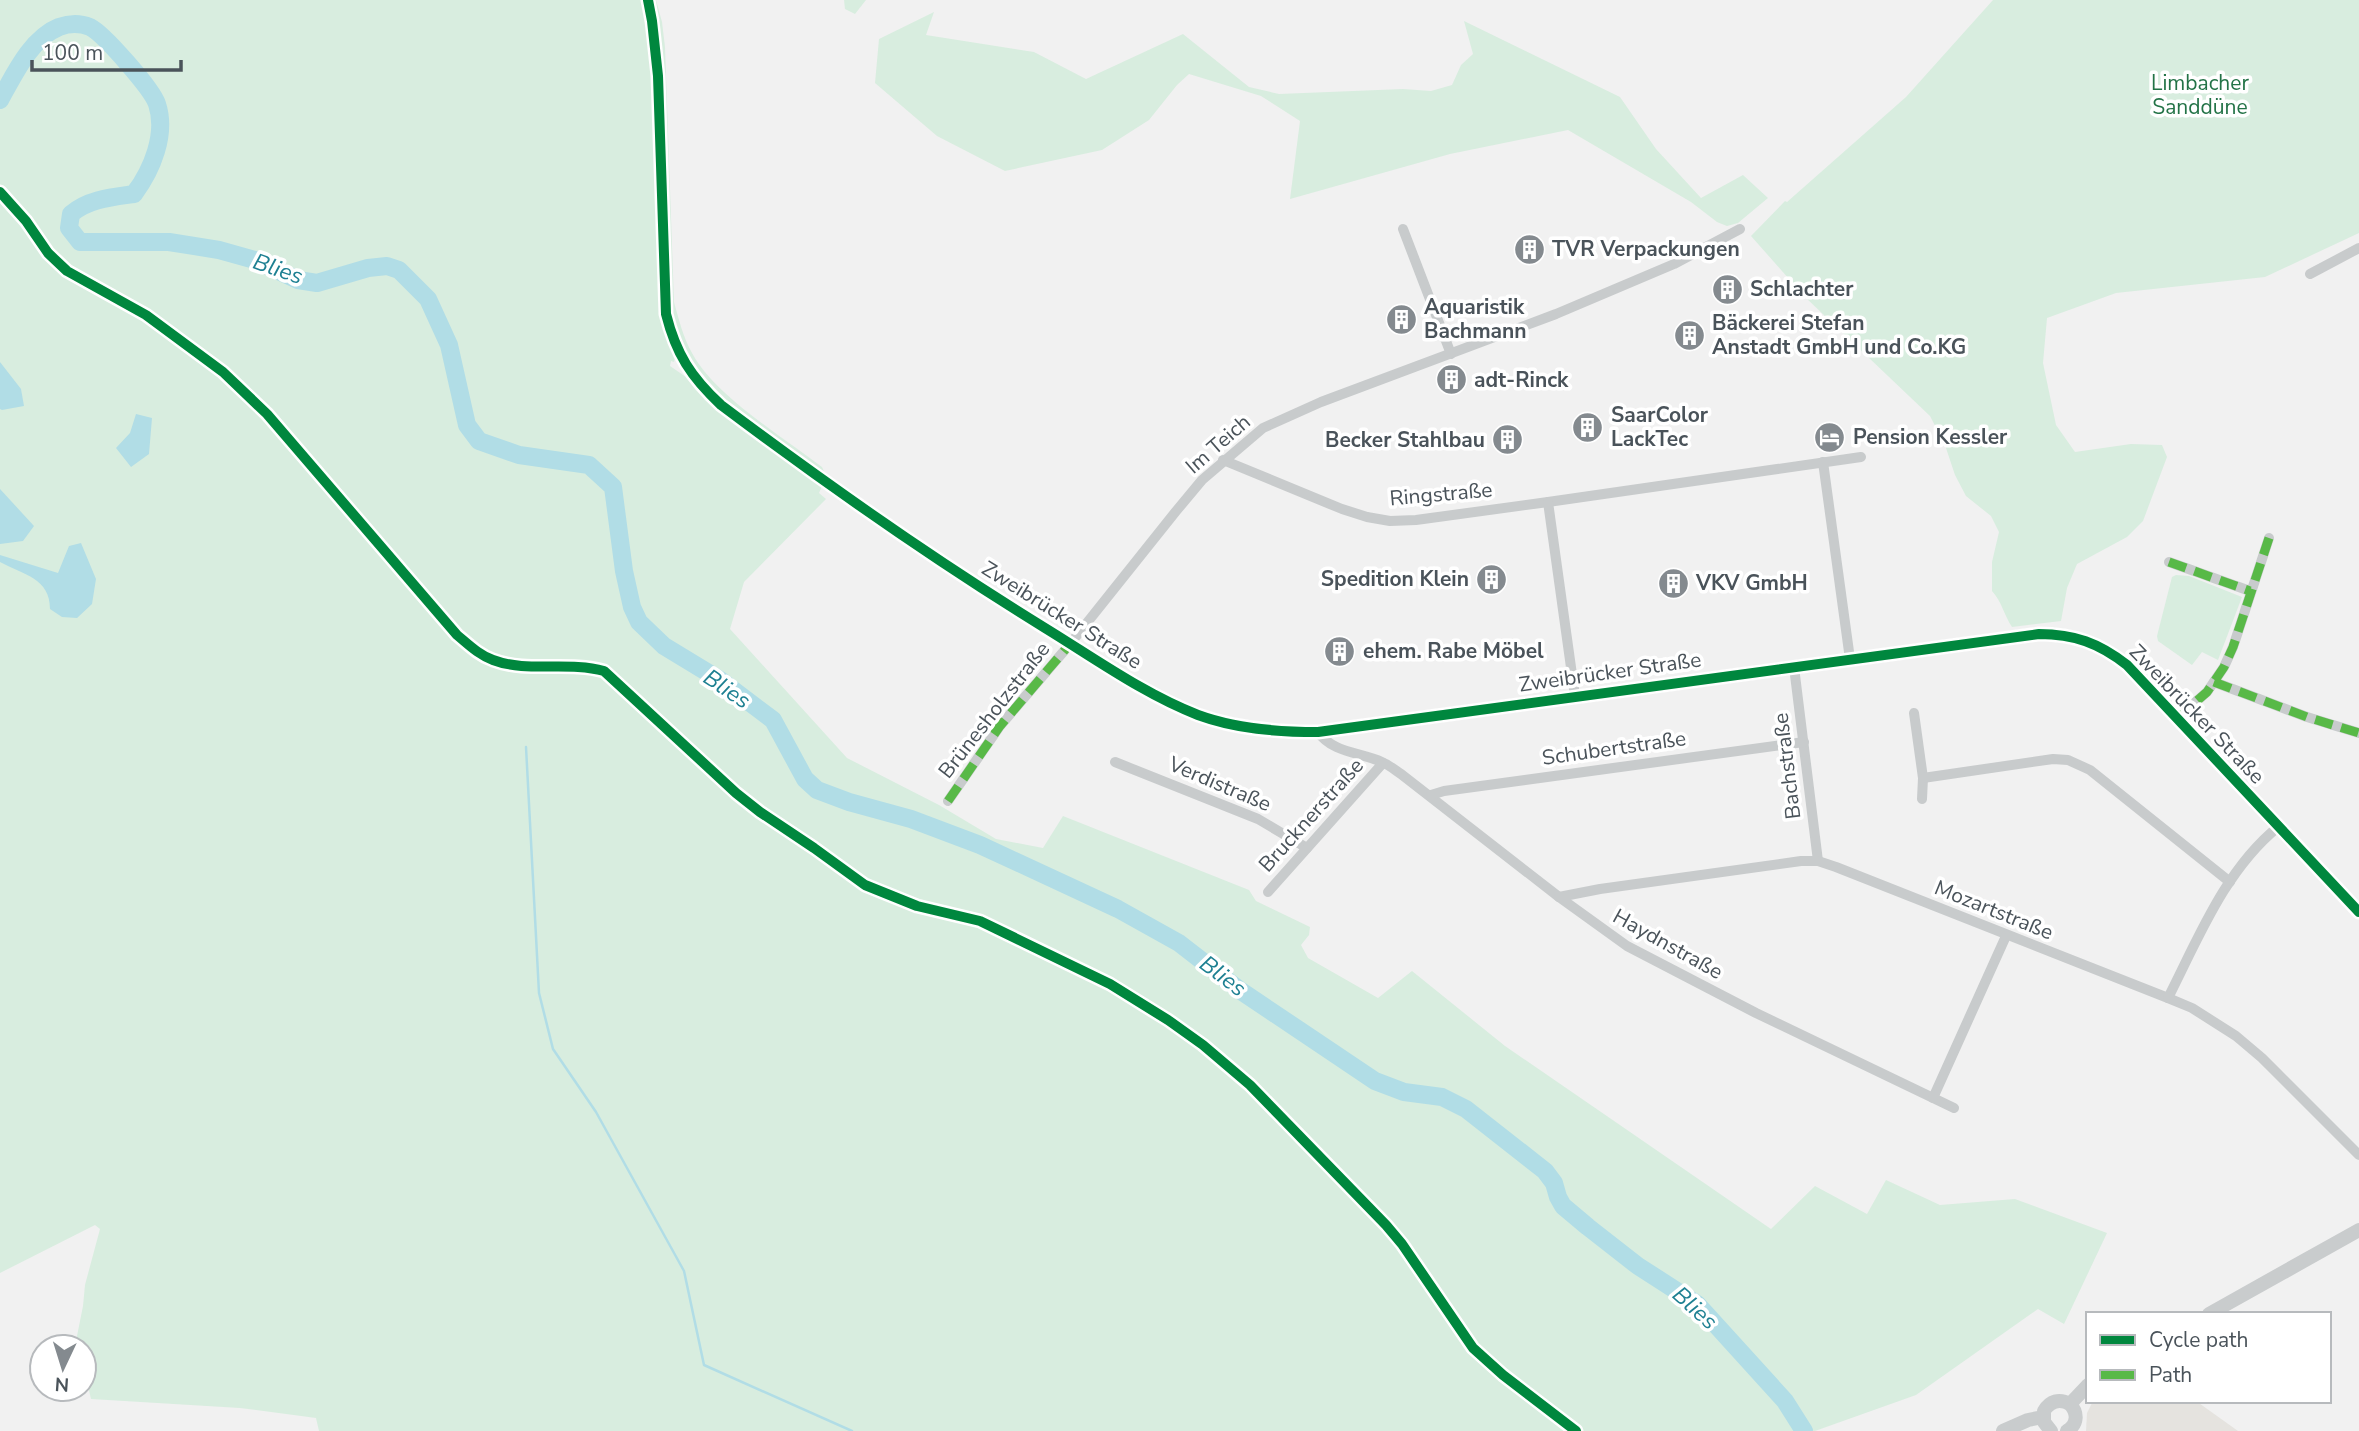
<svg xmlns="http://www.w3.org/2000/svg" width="2359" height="1431" font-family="'Nunito Sans',sans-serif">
	<rect width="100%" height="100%" fill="#f1f1f1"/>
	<path fill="#e5e3df" d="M2093 1401H2196L2238 1431H2086L2087 1413Z"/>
	<g fill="#d8eddf">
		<path d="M0 0H643L648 24 675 358 674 362 671 361 670 366 686 377 700 393 822 486 819 493 826 499 744 582 730 629 847 758 939 805 996 839 1043 848 1063 816 1249 890 1256 901 1310 927 1309 935 1301 945 1308 958 1378 998 1412 971 1505 1046 1771 1229 1815 1186 1867 1214 1886 1180 1940 1205 2015 1199 2107 1233 2064 1324 2038 1309 1916 1395 1815 1431H319L316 1418 240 1408 91 1399 84 1369V1347H79L77 1336 83 1306 85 1285 100 1229 95 1225 0 1273Z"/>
		<path d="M652 0H656L662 22 665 47 674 302C679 320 683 337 692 353 714 395 784 438 822 467L826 476 709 388 680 345 670 302Z"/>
		<path d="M844 0H866L855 14 845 9Z"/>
		<path d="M1993 0H2359V233L2265 277 2116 293 2047 318 2043 363 2056 425 2075 452 2131 444 2162 445 2167 457 2143 521 2127 537 2077 564 2067 588 2061 621 2012 627C2004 615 2002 602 1992 591V562L1999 532 1991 516 1966 496 1955 475 1945 445 1930 416 1805 297 1751 236 1785 201 1787 202 1906 97Z"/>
		<path d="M934 12 926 35 1034 52 1086 79 1183 34 1249 87 1279 94 1403 89 1431 91 1452 85 1461 65 1473 54 1464 21 1620 97 1656 149 1701 198 1743 175 1768 198 1738 223 1727 226 1717 222 1691 202 1568 130 1450 154 1290 199 1300 121 1261 96 1189 74 1177 85 1149 120 1102 150 1005 171 937 136 875 83 879 39Z"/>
		<path d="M2176 575 2189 576 2242 597 2218 660 2202 652 2192 665 2158 641 2157 636 2172 577Z"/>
	</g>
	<g fill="#b1dde6">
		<path d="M0 362 21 389 24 406 2 410 0 409Z"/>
		<path d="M136 414 152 418 149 454 131 467 116 448 130 433Z"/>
		<path d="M0 489 34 526 23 541 0 544Z"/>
		<path d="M81 543 96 579 92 604 77 618 62 617 50 609C50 578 24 575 0 562V555L58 573 69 546Z"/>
	</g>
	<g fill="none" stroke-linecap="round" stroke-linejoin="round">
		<path stroke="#b1dde6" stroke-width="2.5" d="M526 747 539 993 553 1049 596 1112 684 1271 704 1365 852 1431"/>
		<path stroke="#b1dde6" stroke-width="18" d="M0 100C14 75 31 38 59 27 70 23 80 23 90 27 104 34 152 89 157 104 167 134 152 170 134 194 113 197 88 199 71 214L69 228 80 242H169L219 250 255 260 298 280 317 283 368 268 387 266 399 270 428 299 449 345 467 425 479 441 519 455 589 465 613 487 624 571 632 607 639 622 664 646 720 680 773 720 805 779 817 790 849 802 911 819 980 845 1118 909 1179 943 1241 991 1375 1081 1404 1092 1442 1097 1466 1109 1545 1171 1554 1183 1558 1197 1563 1206 1588 1227 1638 1266 1697 1304 1785 1401 1804 1431"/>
		<g stroke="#c8cbcc" stroke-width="10">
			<path d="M1403 229 1451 354"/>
			<path d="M2310 274 2359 248"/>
			<path d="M1223 460 1342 509 1367 517 1390 521 1416 520 1548 502 1861 457"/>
			<path d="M1823 462 1850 659"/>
			<path d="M1548 502 1575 696"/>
			<path d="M2169 562 2250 591"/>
			<path d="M1794 667 1818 861"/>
			<path d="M2214 682 2307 717 2359 733"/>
			<path d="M1914 713 1923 778 1922 799"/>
			<path d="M2177 718 2207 692 2224 667 2233 647 2269 538"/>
			<path d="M1318 732C1333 753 1359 752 1382 762 1389 765 1395 770 1401 774L1559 897 1627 946 1756 1013 1954 1108"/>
			<path d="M1115 762 1258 819 1307 848"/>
			<path d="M1923 778 2053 759 2068 760 2090 770 2230 882"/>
			<path d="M1431 795 1444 791 1804 742"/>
			<path d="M948 801 1000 726 1070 644 1177 510 1202 480 1263 428 1321 402 1556 314 1674 264 1740 229"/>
			<path d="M1268 892 1383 763"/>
			<path d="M1559 897 1600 889 1801 861H1818L1836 867 2168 998 2192 1008 2236 1036 2262 1058 2359 1155"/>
			<path d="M2168 998C2198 939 2225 870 2278 827"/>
			<path d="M1933 1098 2006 936"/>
		</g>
		<g stroke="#c9cccd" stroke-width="14">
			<path d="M648 0 652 21 658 76 666 314C676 354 691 377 721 405 826 484 933 559 1045 628 1094 658 1144 694 1198 715 1236 729 1277 732 1318 732L2039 634C2074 634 2099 643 2127 665L2359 912"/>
			<path d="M2209 1314 2359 1230"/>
			<path d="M2070 1404 2088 1385"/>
			<path d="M2003 1431 2028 1420 2043 1417"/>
			<path d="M2051 1431 2044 1422V1411C2050 1401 2059 1398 2070 1404 2078 1413 2078 1424 2067 1431"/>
		</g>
		<g stroke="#58b947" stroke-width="9" stroke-dasharray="18 9" stroke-linecap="butt">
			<path d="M2169 562 2250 591"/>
			<path d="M2214 682 2307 717 2359 733"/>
			<path d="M2177 718 2207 692 2224 667 2233 647 2269 538"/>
			<path d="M948 801 1000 726 1070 644"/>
		</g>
		<defs>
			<g id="cycleway">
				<path d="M648 0 652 21 658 76 666 314C676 354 691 377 721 405 826 484 933 559 1045 628 1094 658 1144 694 1198 715 1236 729 1277 732 1318 732L2039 634C2074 634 2099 643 2127 665L2359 912"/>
				<path d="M0 192 26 221 48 253 67 271 146 315 223 372 267 414 457 635C469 645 479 655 493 660 527 673 568 661 604 671L736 793 760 812 814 848 865 885 917 906 980 921 1110 984 1168 1020 1203 1045 1250 1085 1386 1225 1402 1244 1473 1348 1503 1375 1576 1431"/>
			</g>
		</defs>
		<use href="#cycleway" stroke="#fff" stroke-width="15"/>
		<use href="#cycleway" stroke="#00873e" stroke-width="10"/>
	</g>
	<defs>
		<symbol id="building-disc" viewBox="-11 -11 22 22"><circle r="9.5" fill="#848a8f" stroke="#fff"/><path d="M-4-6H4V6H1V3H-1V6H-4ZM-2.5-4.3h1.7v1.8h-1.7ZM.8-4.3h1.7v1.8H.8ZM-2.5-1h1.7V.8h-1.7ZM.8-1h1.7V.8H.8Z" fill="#fff"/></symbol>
		<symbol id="hotel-disc" viewBox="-11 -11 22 22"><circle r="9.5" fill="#848a8f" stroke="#fff"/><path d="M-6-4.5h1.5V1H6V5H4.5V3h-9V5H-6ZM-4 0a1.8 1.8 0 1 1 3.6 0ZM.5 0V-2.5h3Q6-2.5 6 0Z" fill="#fff"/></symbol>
	</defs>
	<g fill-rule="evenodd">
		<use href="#building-disc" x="1512" y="232" width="35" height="35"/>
		<use href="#building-disc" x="1710" y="272" width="35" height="35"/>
		<use href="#building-disc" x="1384" y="302" width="35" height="35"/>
		<use href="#building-disc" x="1672" y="318" width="35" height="35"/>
		<use href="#building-disc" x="1434" y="362" width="35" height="35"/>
		<use href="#building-disc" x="1570" y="410" width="35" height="35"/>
		<use href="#hotel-disc" x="1812" y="420" width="35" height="35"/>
		<use href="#building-disc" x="1490" y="422" width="35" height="35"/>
		<use href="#building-disc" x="1474" y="562" width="35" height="35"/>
		<use href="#building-disc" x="1656" y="566" width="35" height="35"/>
		<use href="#building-disc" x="1322" y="634" width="35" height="35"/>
	</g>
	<g text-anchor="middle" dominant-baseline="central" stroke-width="7" stroke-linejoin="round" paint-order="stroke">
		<g font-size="21" fill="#237347" stroke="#fff">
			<text x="2200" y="83">Limbacher<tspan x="2200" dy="24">Sanddüne</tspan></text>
		</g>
		<g font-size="21" font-weight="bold" fill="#4a535a" stroke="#fff" text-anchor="start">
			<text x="1552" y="249">TVR Verpackungen</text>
			<text x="1750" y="289">Schlachter</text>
			<text x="1424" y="307">Aquaristik<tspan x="1424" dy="24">Bachmann</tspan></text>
			<text x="1712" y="323">Bäckerei Stefan<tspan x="1712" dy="24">Anstadt GmbH und Co.KG</tspan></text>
			<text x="1474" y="380">adt-Rinck</text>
			<text x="1611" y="415">SaarColor<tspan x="1611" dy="24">LackTec</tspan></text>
			<text x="1853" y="437">Pension Kessler</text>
			<text x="1485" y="440" text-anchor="end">Becker Stahlbau</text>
			<text x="1469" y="579" text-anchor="end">Spedition Klein</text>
			<text x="1696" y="583">VKV GmbH</text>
			<text x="1363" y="651">ehem. Rabe Möbel</text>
		</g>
		<g font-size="21" fill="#4a535a" stroke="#fff">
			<text transform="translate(1218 444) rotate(-41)">Im Teich</text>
			<text transform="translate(1441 494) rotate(-5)">Ringstraße</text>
			<text transform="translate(1062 615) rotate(32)">Zweibrücker Straße</text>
			<text transform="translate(1610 672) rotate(-8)">Zweibrücker Straße</text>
			<text transform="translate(994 710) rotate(-52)">Brünesholzstraße</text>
			<text transform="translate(2197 714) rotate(46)">Zweibrücker Straße</text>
			<text transform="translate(1614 748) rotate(-8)">Schubertstraße</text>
			<text transform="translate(1787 766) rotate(-97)">Bachstraße</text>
			<text transform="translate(1220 784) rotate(23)">Verdistraße</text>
			<text transform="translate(1311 815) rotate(-48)">Brucknerstraße</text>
			<text transform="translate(1994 910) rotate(22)">Mozartstraße</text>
			<text transform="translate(1668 944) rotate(29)">Haydnstraße</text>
		</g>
		<g font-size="23" font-style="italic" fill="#1e8092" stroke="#fff">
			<text transform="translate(278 269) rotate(19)">Blies</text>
			<text transform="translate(727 689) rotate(34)">Blies</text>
			<text transform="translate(1223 976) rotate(37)">Blies</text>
			<text transform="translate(1695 1308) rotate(42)">Blies</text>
		</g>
	</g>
	<rect x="2086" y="1312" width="245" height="91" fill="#ffffff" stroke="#b7babd" stroke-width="2"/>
	<rect x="2100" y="1335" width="35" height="10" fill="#00873e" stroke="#b7babd" stroke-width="2"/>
	<text x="2149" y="1347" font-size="21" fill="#4a535a">Cycle path</text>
	<rect x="2100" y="1370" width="35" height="10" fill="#58b947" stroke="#b7babd" stroke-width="2"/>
	<text x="2149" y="1382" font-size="21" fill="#4a535a">Path</text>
	<g transform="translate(63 1368) rotate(184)"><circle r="33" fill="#ffffff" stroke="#b7babd" stroke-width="2"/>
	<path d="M0-5L12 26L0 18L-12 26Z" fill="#848a8f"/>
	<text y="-10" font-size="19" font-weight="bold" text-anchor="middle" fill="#4a535a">N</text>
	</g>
	<path d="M32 60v10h149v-10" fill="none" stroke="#4a535a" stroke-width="3.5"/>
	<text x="42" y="60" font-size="21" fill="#4a535a" stroke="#ffffff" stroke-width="5" paint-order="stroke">100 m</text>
</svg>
